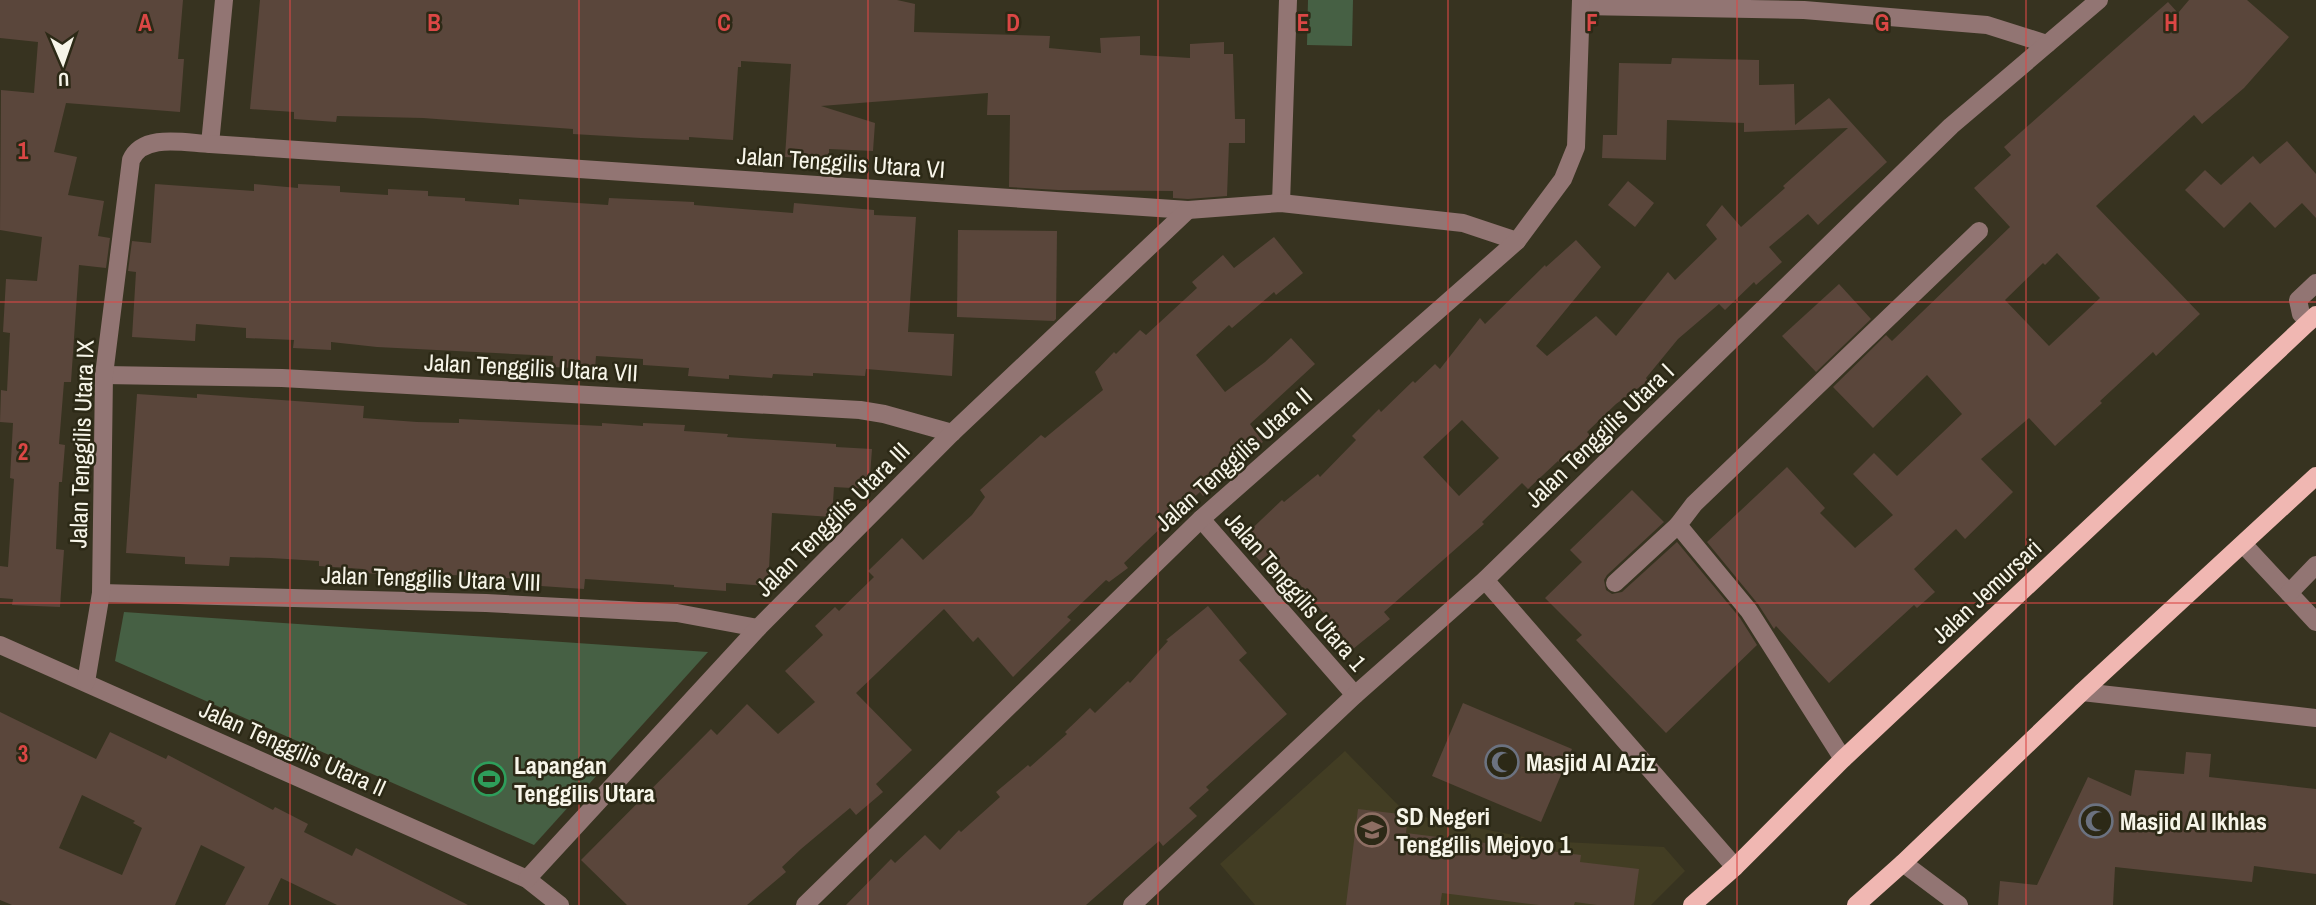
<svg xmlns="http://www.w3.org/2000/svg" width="2316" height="905" font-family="'Archivo Narrow',sans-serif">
	<rect width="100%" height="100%" fill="#373320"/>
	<path fill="#423d23" d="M1345 751 1399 806 1428 818 1543 841 1664 847 1685 871 1651 905H1255L1220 864Z"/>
	<g fill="#466044">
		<path d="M1308 0H1353L1352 46 1307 45Z"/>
		<path d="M124 612 708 652 534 845 115 661Z"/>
	</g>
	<g fill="#5a463b" fill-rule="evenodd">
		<path d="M0 0H183L178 59H184L180 112 66 103 54 152 77 157 68 195 104 201 98 236 110 238 106 268 79 265 71 382H64L59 444 65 445 62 482H59L56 549 64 550 60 607 12 605 13 599 0 598V566L8 567 14 479 10 478 13 423 0 422 1 390 7 391 10 333 3 332 6 279 37 281 42 237 0 230 1 90 34 93 38 42 0 38Z"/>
		<path d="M260 0H897L915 4 914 32 1050 36 1049 48 1101 53 1100 38 1140 36V55L1190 58V44L1224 42V54H1233L1235 119H1245V143H1229L1227 196 1188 199 1173 198V191L1058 190 1009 187 1010 115H987L988 93 821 106 875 123 873 151 829 149V159L785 157 791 64 741 61V67H738L733 140 689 137V140L641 138 573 134V129L423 118 337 116 336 122 294 119V112L250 109Z"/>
		<path d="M2189 0H2247L2289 37 2244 88 2202 124 2194 115 2096 206 2200 314 2156 356 2153 352 2100 401 2102 403 2055 446 2029 418 1981 459 2013 492 1965 539 1956 529 1914 569 1935 592 1917 608 1914 605 1829 683 1776 626 1774 629 1758 604 1707 542 1787 467 1825 508 1820 513 1855 548 1893 515 1853 474 1874 453 1897 476 1962 414 1927 375 1873 428 1833 387 1886 335 1892 341 2010 227 1974 188 2011 155 2004 147 2168 2 2178 13ZM2057 253 2100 298 2049 346 2005 300 2043 263 2045 265Z"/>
		<path d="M1672 58 1759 60V85L1794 84 1795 125 1829 98 1887 162 1818 225 1808 214 1769 247 1782 262 1756 285 1754 282 1725 310 1719 304 1678 339 1646 378 1648 381 1616 404 1587 432 1590 435 1560 463 1558 461 1528 489 1522 483 1482 522 1484 524 1384 612 1390 619 1353 649 1297 581 1288 590 1240 540 1282 500 1284 502 1318 474 1320 477 1356 440 1352 436 1379 409 1381 412 1413 381 1415 383 1435 364 1440 369 1480 318 1485 324 1545 265 1546 267 1576 240 1601 267 1536 346 1547 356 1596 316 1616 336 1668 272 1675 280 1717 239 1706 225 1722 205 1741 227 1785 188 1783 186 1848 128 1744 132V123L1667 120 1666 160 1602 158 1603 135H1617L1619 63 1671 64ZM1462 420 1499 458 1459 496 1423 457Z"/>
		<path d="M2287 141 2316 174V218L2302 203 2275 228 2250 202 2224 228 2185 190 2205 170 2221 185 2253 156 2260 164Z"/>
		<path d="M1628 181 1654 203 1635 227 1608 205Z"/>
		<path d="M155 184 254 191V184L298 188V184L340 186V192L388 195V189L428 191V196L465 198V201L519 205V199L608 205 609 198 694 202V205L793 213 794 203 874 210V215L916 217 908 332 954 334 952 376 866 369 865 376 813 373V376L773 374 772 378 729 375V379L688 376 689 368 643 365V359L596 356 595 369 552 367 553 356 377 347 331 342V350L293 348 294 340 246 338V328L196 324 195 341 132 337 136 272 128 271 132 241 151 243Z"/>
		<path d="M958 230 1057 231 1056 319 1054 321 957 317Z"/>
		<path d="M1274 237 1303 273 1276 295 1274 292 1232 328 1229 325 1196 355 1225 392 1265 362 1291 338 1315 364 1250 424 1263 442 1229 468 1232 470 1203 496 1200 492 1168 521 1124 563 1128 568 1109 582 1106 580 1067 617 1071 620 1013 677 978 637 973 642 944 609 856 693 912 750 876 784 883 792 856 815 850 808 801 849 782 867 786 872 747 905H627L581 860 711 729 717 735 747 704 778 734 815 702 785 671 823 635 815 626 835 607 839 611 874 577 868 571 902 538 923 560 972 515 985 497 980 490 1041 435 1045 438 1103 390 1095 372 1114 352 1116 354 1140 330 1146 335 1197 288 1192 282 1223 255 1234 268Z"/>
		<path d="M1839 284 1871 319 1816 372 1782 336Z"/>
		<path d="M137 394 197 398V394L364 406 363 418 417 422 459 423V419L602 426V423L643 426V423L685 425 684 431 728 434 727 437 836 444V447L872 449 869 489 834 487 832 517 772 513 768 586 726 583V591L674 587V585L585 579 584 589 541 586V580L399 572V575L363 573V569L319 566V561L271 558 230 557 229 566 185 564V557L126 553Z"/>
		<path d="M1632 490 1664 522 1607 575 1604 580 1606 590 1612 594 1622 592 1677 542 1740 618 1757 645 1666 733 1576 640 1582 635 1545 598 1582 562 1570 550Z"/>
		<path d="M1208 606 1247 653 1239 660 1287 714 1206 787 1209 790 1189 808 1197 816 1163 846 1159 841 1086 905H846L891 859 895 863 925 835 940 850 959 830 961 832 1000 797 996 792 1028 765 1030 767 1067 734 1065 732 1090 708 1095 713 1128 681 1130 683 1168 641 1166 640Z"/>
		<path d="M1463 703 1572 749 1541 822 1432 776Z"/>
		<path d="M0 712 96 759 110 732 166 759 168 755 273 810 275 807 308 824 304 832 352 856 356 848 468 905H337L281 878 268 905H225L245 867 201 845 175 905H12L0 900ZM82 795 135 821 133 823 142 828 122 875 59 848Z"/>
		<path d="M2186 752 2211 754 2209 777 2316 789V874L2254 866 2252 882 2115 867 2113 905H1998L2000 881 2037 885 2088 777 2131 796 2135 770 2184 774Z"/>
		<path d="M1358 809 1408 815 1406 833 1581 855 1580 862 1639 869 1634 905H1597L1575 902 1574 905H1539L1442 893 1440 905H1346Z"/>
	</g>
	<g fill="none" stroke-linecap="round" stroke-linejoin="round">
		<g stroke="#927573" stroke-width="18">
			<path d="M1581 6 1804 10 1987 25 2047 44"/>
			<path d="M210 144 224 0"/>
			<path d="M1281 203 1288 0"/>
			<path d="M2309 322 2301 314 2298 300 2316 283"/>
			<path d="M104 375 282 378 860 410 884 414 952 433"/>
			<path d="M1201 519 1355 695"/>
			<path d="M2244 545 2316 622"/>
			<path d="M1485 580 1735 867"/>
			<path d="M1615 583 1678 525"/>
			<path d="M101 593 486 603 677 613 758 628"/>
			<path d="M2289 593 2316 565"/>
			<path d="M0 645 527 879 560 905"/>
			<path d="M86 682 101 593 104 375 131 160C143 133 185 143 210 144L1188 210 1281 203 1463 223 1517 241"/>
			<path d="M2082 692 2316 718"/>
			<path d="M1843 759 1749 611 1678 525 1694 504 1979 231"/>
			<path d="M1903 863 1959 905"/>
			<path d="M527 879 758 628 952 433 1188 210"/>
			<path d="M805 905 1201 519 1517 241 1563 179 1576 147 1581 0"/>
			<path d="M1132 905 1355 695 1485 580 1951 126 2099 0"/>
		</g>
		<g stroke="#f0b7b2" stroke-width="18">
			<path d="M1692 905 1735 867 1843 759 2316 315"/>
			<path d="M1856 905 1903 863 2082 692 2316 476"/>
		</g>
	</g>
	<path fill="none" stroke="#db4745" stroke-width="2" stroke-opacity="0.55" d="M290 0V905M579 0V905M868 0V905M1158 0V905M1448 0V905M1737 0V905M2026 0V905M0 302H2316M0 603H2316"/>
	<defs>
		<symbol id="mosque-ring" viewBox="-11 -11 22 22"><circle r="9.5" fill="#2c2916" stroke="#6b7280" stroke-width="1.5"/><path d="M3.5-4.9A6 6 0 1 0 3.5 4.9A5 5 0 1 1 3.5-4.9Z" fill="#6b7280"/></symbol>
		<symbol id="stadium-ring" viewBox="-11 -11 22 22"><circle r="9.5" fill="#2c2916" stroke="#2e9e5b" stroke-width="1.5"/><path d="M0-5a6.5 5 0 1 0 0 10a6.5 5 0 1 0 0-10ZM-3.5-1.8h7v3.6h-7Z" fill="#2e9e5b"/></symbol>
		<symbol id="school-ring" viewBox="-11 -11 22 22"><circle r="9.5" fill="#2c2916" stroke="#8d6e63" stroke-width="1.5"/><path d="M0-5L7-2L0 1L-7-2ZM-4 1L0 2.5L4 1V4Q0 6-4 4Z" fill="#8d6e63"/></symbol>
	</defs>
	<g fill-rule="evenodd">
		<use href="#mosque-ring" x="1483" y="743" width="38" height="38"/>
		<use href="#stadium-ring" x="470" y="760" width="38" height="38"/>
		<use href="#mosque-ring" x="2077" y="802" width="38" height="38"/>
		<use href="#school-ring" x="1353" y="811" width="38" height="38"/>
	</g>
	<g text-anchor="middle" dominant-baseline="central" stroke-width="5" stroke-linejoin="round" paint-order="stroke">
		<g font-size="24" fill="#f7f5e9" stroke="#2c2916">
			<text transform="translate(841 162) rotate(4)">Jalan Tenggilis Utara VI</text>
			<text transform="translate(531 367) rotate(3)">Jalan Tenggilis Utara VII</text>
			<text transform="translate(1599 435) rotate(-44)">Jalan Tenggilis Utara I</text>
			<text transform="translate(81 444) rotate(-88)">Jalan Tenggilis Utara IX</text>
			<text transform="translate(1233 459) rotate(-42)">Jalan Tenggilis Utara II</text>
			<text transform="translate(832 519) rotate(-45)">Jalan Tenggilis Utara III</text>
			<text transform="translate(431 578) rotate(2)">Jalan Tenggilis Utara VIII</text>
			<text transform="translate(1296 591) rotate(49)">Jalan Tenggilis Utara 1</text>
			<text transform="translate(1986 591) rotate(-43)">Jalan Jemursari</text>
			<text transform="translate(293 748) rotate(24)">Jalan Tenggilis Utara II</text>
		</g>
		<g font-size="24" font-weight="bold" fill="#f7f5e9" stroke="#2c2916" text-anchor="start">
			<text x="1526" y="762">Masjid Al Aziz</text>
			<text x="514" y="765">Lapangan<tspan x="514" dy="28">Tenggilis Utara</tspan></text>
			<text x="1396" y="816">SD Negeri<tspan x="1396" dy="28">Tenggilis Mejoyo 1</tspan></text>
			<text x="2120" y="821">Masjid Al Ikhlas</text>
		</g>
	</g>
	<g font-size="23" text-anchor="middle" font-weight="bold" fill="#db4745" stroke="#2c2916" stroke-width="5" stroke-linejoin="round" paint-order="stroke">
		<text x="145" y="31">A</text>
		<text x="434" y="31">B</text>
		<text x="724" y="31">C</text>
		<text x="1013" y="31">D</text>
		<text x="1303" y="31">E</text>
		<text x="1592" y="31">F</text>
		<text x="1882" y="31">G</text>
		<text x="2171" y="31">H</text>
		<text x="23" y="159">1</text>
		<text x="23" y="460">2</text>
		<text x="23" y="762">3</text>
	</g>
	<g transform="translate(63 63) rotate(178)" stroke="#2c2916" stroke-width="5" paint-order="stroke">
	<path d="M0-5L12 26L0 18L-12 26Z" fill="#f7f5e9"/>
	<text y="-10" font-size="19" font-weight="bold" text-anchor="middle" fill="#f7f5e9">U</text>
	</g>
</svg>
